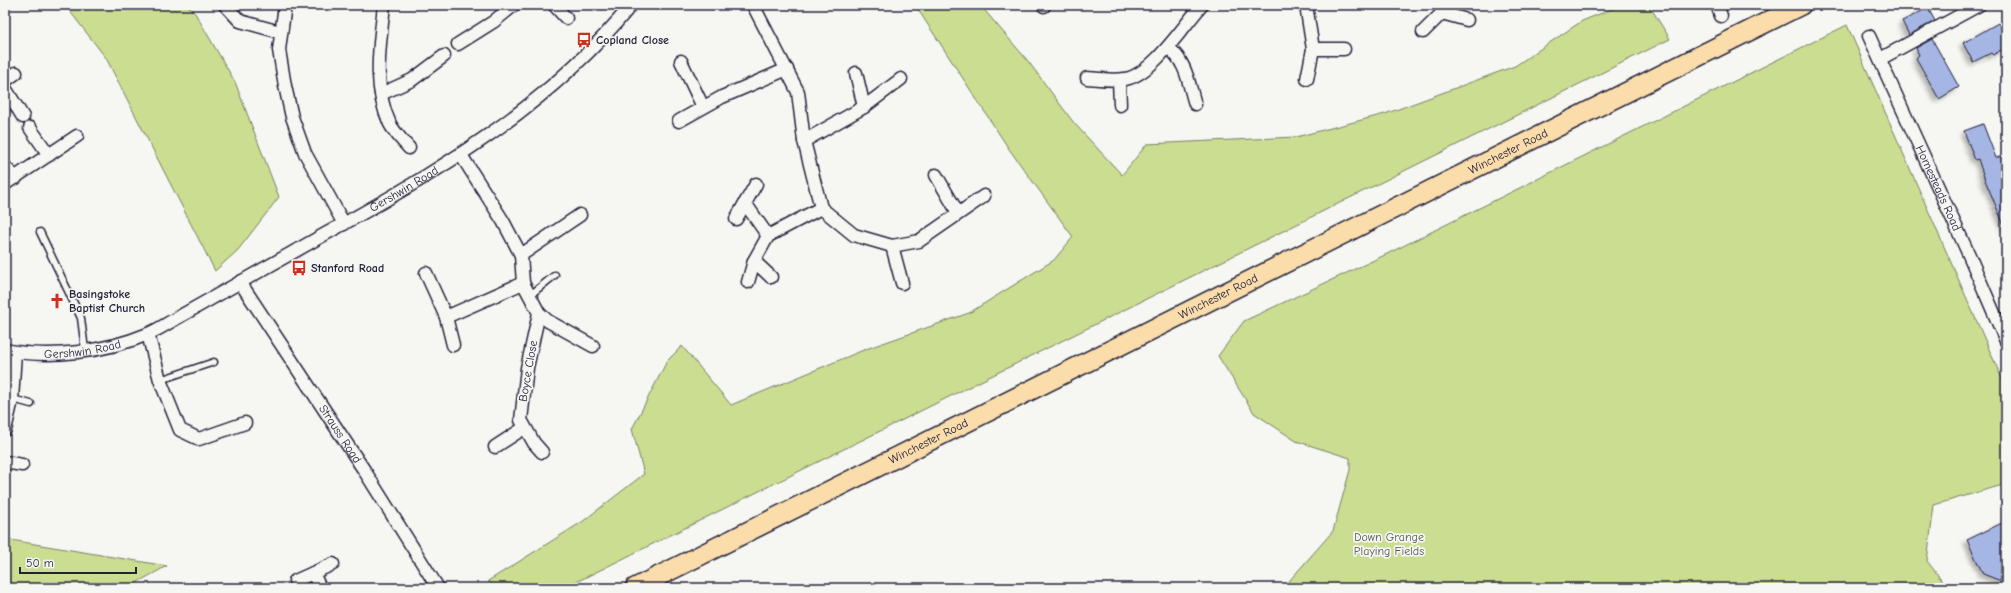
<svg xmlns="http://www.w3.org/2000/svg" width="2011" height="593" viewBox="0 0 2011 593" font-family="'Comic Neue',sans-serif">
  <defs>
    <filter id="shadow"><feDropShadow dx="-3.5" dy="3.5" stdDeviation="2" flood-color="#0004"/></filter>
  </defs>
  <rect width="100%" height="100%" fill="#f6f6f2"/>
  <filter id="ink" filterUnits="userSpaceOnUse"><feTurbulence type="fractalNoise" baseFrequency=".025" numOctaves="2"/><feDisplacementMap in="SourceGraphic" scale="8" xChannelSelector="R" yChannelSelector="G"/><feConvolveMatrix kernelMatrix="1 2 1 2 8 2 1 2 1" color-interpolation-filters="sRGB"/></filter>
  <g filter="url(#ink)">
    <path fill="#cadd91" stroke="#768066" d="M65 5H187L195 13 235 82 279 197 238 250 215 271 106 58Z
      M915 5H980L1028 61 1074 123 1122 175 1147 144 1296 137 1385 114 1515 66 1582 21 1622 5H1649L1670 39 564 588H497L488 581 582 522 644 474 632 429 667 361 682 346 731 405 866 349 969 313 1054 260 1073 237 1009 149Z
      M1847 25 2006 388V484L1934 505 1927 561 1948 588H1283L1333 531 1350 470V458L1296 441 1254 413 1218 356 1244 321 1387 254Z
      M5 539 167 566 127 588H5Z"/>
    <path fill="#a5b5e4" stroke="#22223b" filter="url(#shadow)" d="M1928 8 1935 21 1909 35 1902 21Z
      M1998 23 2006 35V47L1993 55 1991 53 1973 62 1963 43Z
      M1932 39 1959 87 1939 99 1916 58 1919 55 1916 48Z
      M1983 124 1996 158 2006 155V230L1985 180 1978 159 1975 160 1964 131Z
      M2006 521V583L1983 574 1967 540Z"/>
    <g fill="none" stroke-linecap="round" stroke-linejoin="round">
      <defs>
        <path id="service" d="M40 232 81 318 85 350
          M529 296 555 275
          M160 380 214 362
          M5 397 31 404"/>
        <g id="minor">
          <path d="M225 5 240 21 280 32"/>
          <path d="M285 5 279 50 285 86 292 117 305 153 344 224"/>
          <path d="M384 5C380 44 372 86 390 124 394 132 403 141 409 148"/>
          <path d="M554 5 566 18"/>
          <path d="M753 5 798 92 804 141 821 208 854 235 892 246 919 241 984 196"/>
          <path d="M1306 5 1313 49 1307 79"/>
          <path d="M1717 5 1721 16"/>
          <path d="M1044 6V5"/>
          <path d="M1423 32 1442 13 1467 20"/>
          <path id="s1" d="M1869 36 1969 255 2006 341"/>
          <path d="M458 44 493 22 514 5"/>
          <path d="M1168 47C1187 63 1188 82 1195 104"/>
          <path d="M1313 49H1344"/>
          <path d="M1880 59 1979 5"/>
          <path d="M681 61 703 107"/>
          <path d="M856 73 864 107"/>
          <path d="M1087 78C1099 79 1113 81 1125 79 1152 75 1184 25 1202 5"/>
          <path d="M1119 80 1120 105"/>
          <path d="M5 81 16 73"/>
          <path d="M5 88 23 117"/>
          <path d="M381 94 412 80 444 56"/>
          <path d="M679 121 722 97 787 69"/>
          <path d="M30 128 49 155"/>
          <path d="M804 141 864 107 901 79"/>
          <path d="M461 155 503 221 521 255 523 283 539 313 548 321 593 346"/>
          <path d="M5 167 16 178"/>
          <path d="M936 175 958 213"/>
          <path d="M5 184 77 136"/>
          <path d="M745 203 768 236"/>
          <path d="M736 219 756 184"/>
          <path d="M892 246 902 283"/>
          <path d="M521 255 580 215"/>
          <path d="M754 261 771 277"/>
          <path d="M426 273 446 317 453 345"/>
          <path id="s2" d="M240 282 364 470 438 588"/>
          <path d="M748 282 754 261 768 236 821 208"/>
          <path d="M539 313 527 368 521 420 534 443 542 452"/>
          <path d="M446 317 523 283"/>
          <path d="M148 334 160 380 180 430 199 439 245 423"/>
          <path id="s3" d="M5 350C50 359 105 352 148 334 158 330 168 323 177 318 225 291 272 264 320 237 434 174 548 108 631 5"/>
          <path d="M5 430 12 400 15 352"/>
          <path d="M495 447 524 428"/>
          <path d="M5 462 22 465"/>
          <path d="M313 573 320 588"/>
          <path d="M295 581 333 564"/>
        </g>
        <g id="primary">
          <path id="s4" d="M635 588 1801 5"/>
        </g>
      </defs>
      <use href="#service" stroke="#22223b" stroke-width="9"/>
      <use href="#minor" stroke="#22223b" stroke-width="15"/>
      <use href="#primary" stroke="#22223b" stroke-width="22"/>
      <use href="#service" stroke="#f6f6f2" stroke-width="6"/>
      <use href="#minor" stroke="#f6f6f2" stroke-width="12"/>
      <use href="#primary" stroke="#fbddab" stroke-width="19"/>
    </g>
  </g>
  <defs>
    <symbol id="bus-bare" viewBox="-9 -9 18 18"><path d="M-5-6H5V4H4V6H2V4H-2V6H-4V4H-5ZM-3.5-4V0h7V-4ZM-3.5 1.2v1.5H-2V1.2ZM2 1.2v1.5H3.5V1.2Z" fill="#c8321e" stroke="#f6f6f2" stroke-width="2.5" paint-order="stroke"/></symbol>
    <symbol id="church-bare" viewBox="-9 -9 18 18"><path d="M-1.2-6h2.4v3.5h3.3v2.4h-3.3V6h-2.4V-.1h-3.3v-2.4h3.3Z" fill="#c8321e" stroke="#f6f6f2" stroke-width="2.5" paint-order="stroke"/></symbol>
  </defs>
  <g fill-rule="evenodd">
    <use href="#bus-bare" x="573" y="29" width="22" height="22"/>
    <use href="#bus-bare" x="288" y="257" width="22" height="22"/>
    <use href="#church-bare" x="46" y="290" width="22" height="22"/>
  </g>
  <g text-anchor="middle" stroke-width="3.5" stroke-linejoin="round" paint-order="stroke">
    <g font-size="12" font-weight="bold" fill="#22223b" stroke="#f6f6f2" text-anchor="start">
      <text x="596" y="44">Copland Close</text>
      <text x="311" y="272">Stanford Road</text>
      <text x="69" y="298">Basingstoke<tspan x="69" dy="14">Baptist Church</tspan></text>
    </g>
    <g font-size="12" fill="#22223b" stroke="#f6f6f2">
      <text dy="4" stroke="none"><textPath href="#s4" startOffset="976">Winchester Road</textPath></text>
      <text dy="4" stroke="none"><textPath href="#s1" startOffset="167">Homesteads Road</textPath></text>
      <text dy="4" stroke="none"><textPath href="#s3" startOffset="440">Gershwin Road</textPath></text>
      <text dy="4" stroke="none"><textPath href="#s4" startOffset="652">Winchester Road</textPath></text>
      <text dy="4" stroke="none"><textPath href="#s3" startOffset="78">Gershwin Road</textPath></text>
      <text transform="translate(528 371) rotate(-80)" y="4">Boyce Close</text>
      <text dy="4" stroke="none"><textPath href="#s2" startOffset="182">Strauss Road</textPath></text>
      <text dy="4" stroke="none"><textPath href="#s4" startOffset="328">Winchester Road</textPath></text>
    </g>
    <g font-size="12" fill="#545a55" stroke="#f6f6f2">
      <text x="1389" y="541">Down Grange<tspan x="1389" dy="14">Playing Fields</tspan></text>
    </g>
  </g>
  <rect width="2011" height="593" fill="none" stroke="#f6f6f2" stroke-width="20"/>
  <rect x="10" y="10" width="1991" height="573" fill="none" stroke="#22223b" stroke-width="1.5" filter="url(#ink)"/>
  <path d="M20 567v6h116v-6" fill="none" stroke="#22223b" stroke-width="2"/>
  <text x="26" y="567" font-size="12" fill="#22223b" stroke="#f6f6f2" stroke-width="3" paint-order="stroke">50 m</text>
</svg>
